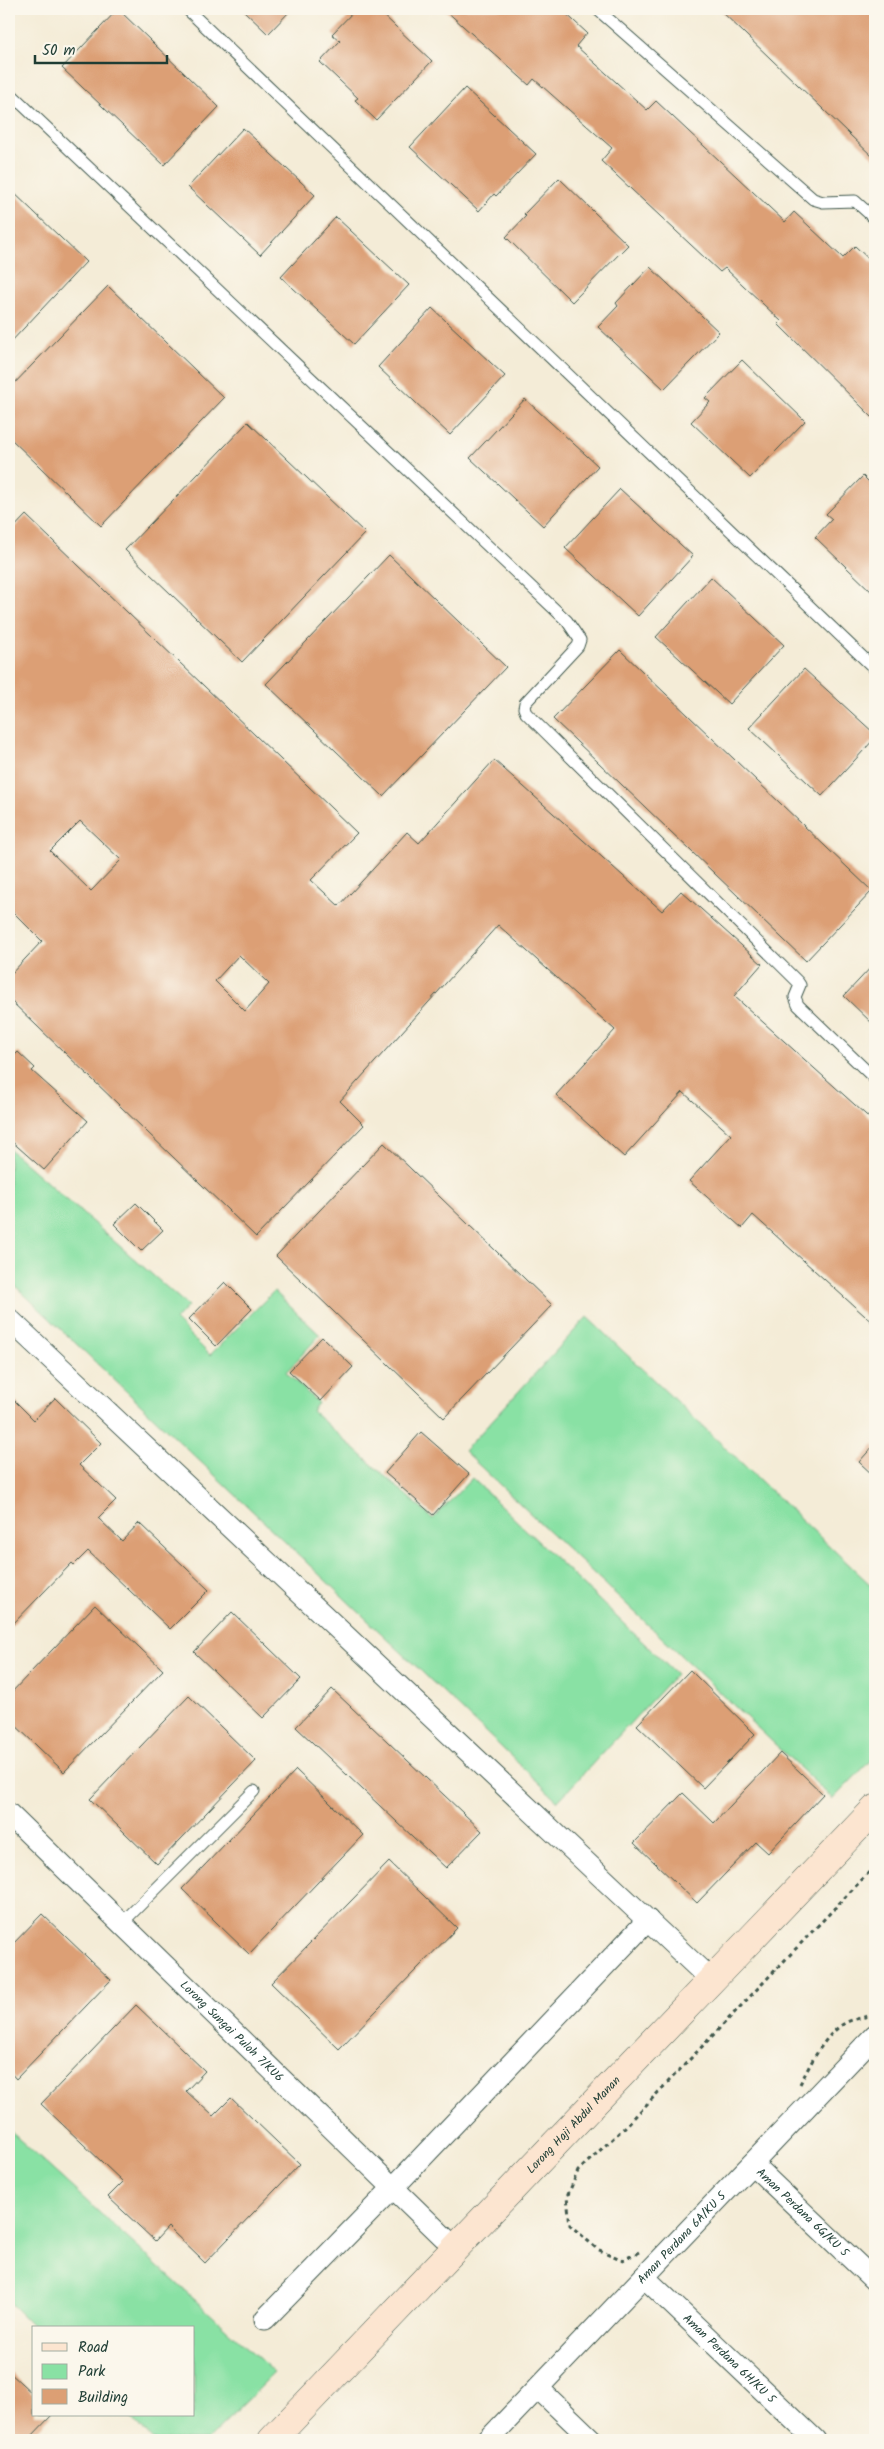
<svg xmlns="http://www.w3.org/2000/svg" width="884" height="2449" viewBox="0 0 884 2449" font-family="Kalam,sans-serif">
  <rect width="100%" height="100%" fill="#fbf7ec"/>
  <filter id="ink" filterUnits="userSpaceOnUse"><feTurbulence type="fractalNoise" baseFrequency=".02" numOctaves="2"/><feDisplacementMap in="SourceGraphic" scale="10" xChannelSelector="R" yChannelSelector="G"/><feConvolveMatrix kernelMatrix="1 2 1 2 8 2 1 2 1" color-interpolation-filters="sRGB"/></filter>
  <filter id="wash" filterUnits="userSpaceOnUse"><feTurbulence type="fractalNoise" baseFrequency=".0096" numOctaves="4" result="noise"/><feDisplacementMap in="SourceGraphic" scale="20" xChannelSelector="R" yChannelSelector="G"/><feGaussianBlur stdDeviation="1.12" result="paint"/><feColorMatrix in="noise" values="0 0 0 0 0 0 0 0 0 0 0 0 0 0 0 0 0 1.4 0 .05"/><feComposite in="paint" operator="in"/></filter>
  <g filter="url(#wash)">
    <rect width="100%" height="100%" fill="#f4ecd7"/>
    <path fill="#89e1a4" stroke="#548f6c" d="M9 1149 188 1306 175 1320 210 1355 274 1291 320 1335 286 1372 318 1403 312 1411 433 1519 472 1478 676 1674 558 1801 9 1280Z
      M587 1317 875 1589V1756L833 1799 464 1451Z
      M9 2130 275 2373 207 2440H154L128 2415H194V2328H35L9 2302Z"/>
    <g id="blocks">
      <path fill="#dc9f74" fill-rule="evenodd" d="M118 9 219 107 164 165 62 68Z
        M242 9H292L268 34Z
        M356 9H377L432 61 376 120 355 100 358 98 320 62 340 41 332 34Z
        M444 9H561L587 33 576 46 647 110 656 101 785 222 794 212 843 258 855 246 875 265V420L778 324 781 321 725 268 720 272 601 161 612 148 534 79 529 85Z
        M719 9H875V159Z
        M465 88 536 154 496 196 494 194 479 211 410 147Z
        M243 128 315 195 260 255 188 187Z
        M559 178 628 245 572 302 506 237 526 216 524 214Z
        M9 188 86 262 9 344Z
        M336 217 409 285 354 344 281 277Z
        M650 267 719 332 664 389 598 327 618 306 616 303Z
        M108 286 224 398 101 526 9 437V389Z
        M432 308 505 376 450 435 378 367Z
        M742 360 805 421 750 478 691 422 710 402 705 398Z
        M525 399 598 466 543 526 470 458Z
        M248 422 365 533 242 662 125 550Z
        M863 476 875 488V595L815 537 832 519 826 514Z
        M620 489 693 556 638 616 565 548Z
        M26 515 357 833 311 880 339 906 407 832 419 843 494 760 662 911 681 891 762 964 734 996 875 1123V1325L753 1215 742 1228 689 1181 731 1135 683 1092 624 1157 556 1095 615 1030 498 925 340 1101 364 1125 256 1237 9 999V976L42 941 9 908V533ZM80 821 121 860 91 891 50 851ZM239 955 269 984 245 1011 215 981Z
        M389 555 506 667 383 796 266 684Z
        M711 577 784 645 729 704 656 637Z
        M620 650 872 891 806 961 553 719Z
        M804 669 875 734V738L822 796 749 728Z
        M875 963V1026L844 996Z
        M18 1052 35 1068 32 1071 88 1121 44 1170 9 1139V1061Z
        M384 1143 552 1305 444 1418 276 1256Z
        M136 1203 163 1230 141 1251 114 1224Z
        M225 1282 252 1309 216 1346 189 1319Z
        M322 1337 353 1367 321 1401 289 1371Z
        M9 1395 34 1420 55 1398 101 1443 79 1465 116 1500 98 1518 122 1541 139 1523 209 1590 170 1629 88 1551 74 1565 72 1563 9 1628Z
        M421 1432 469 1474 433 1515 385 1473Z
        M875 1444V1477L859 1462Z
        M95 1605 163 1670 64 1772 9 1719V1695Z
        M232 1612 301 1679 263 1718 194 1652Z
        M690 1670 755 1734 703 1788 637 1725Z
        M332 1689 482 1831 446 1868 296 1727Z
        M189 1696 256 1761 157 1864 90 1799Z
        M780 1753 823 1794 768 1853 756 1842 697 1903 634 1843 683 1793 714 1823Z
        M296 1770 363 1835 249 1954 182 1889Z
        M389 1862 457 1928 339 2049 271 1983Z
        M42 1914 111 1980 16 2079 9 2071V1948Z
        M136 2005 205 2071 186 2091 213 2116 231 2098 300 2164 205 2263 168 2227 155 2241 108 2197 123 2182 41 2104Z
        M9 2372 34 2395V2415H52L28 2440H9Z"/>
    </g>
  </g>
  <g filter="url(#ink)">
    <use href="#blocks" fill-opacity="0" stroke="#3f574c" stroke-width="1"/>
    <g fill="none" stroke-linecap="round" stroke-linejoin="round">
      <defs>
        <path id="lane" d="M187 9 875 669
          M597 9 813 199 823 202 855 201 875 219
          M9 92 567 621 580 640 578 646 525 703 524 708 526 713 798 982 800 985 795 997 798 1005 875 1079
          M121 1924 254 1791"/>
        <g id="street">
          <path d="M9 1319 711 1980"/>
          <path id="s1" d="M9 1814 455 2248"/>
          <path id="s2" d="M752 2164 875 2281"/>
          <path id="s3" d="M644 2277 815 2440"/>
          <path d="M265 2319 393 2188 648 1920"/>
          <path d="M538 2388 592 2440"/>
          <path id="s4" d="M488 2440 875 2035"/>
        </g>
        <g id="secondary">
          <path id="s5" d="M272 2440 875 1809"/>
        </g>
      </defs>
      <use href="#lane" stroke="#3f574c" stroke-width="13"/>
      <use href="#street" stroke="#3f574c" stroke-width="23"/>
      <use href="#secondary" stroke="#3f574c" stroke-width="29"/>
      <path stroke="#3f574c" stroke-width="3" stroke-dasharray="4 4" stroke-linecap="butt" d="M800 2084C811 2063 825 2033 847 2022 857 2017 869 2019 875 2010
        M639 2252 623 2260 597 2249 570 2225 567 2197 578 2171 625 2127 875 1866"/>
      <use href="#lane" stroke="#fff" stroke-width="11"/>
      <use href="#street" stroke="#fff" stroke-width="21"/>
      <use href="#secondary" stroke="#fce5d0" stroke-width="28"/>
    </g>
  </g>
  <g text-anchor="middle" stroke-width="4" stroke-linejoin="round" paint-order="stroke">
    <g font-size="12" fill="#1f3d34" stroke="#fbf7ec">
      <text dy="4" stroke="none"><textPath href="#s1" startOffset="311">Lorong Sungai Puloh 7/KU6</textPath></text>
      <text dy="4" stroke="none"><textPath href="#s5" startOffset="436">Lorong Haji Abdul Manan</textPath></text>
      <text dy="4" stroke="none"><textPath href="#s2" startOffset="70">Aman Perdana 6G/KU 5</textPath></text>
      <text dy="4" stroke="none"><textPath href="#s4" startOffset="280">Aman Perdana 6A/KU 5</textPath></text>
      <text dy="4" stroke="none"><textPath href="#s3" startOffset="118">Aman Perdana 6H/KU 5</textPath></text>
    </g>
  </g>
  <rect width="884" height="2449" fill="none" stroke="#fbf7ec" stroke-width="30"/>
  <rect x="32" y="2326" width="162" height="90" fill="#fbf7ec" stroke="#a3ada2"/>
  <rect x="42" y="2343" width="25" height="8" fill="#fce5d0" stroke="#a3ada2"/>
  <text x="78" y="2352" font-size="15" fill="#1f3d34">Road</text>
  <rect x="42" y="2364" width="25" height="15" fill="#89e1a4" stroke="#a3ada2"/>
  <text x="78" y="2376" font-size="15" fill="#1f3d34">Park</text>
  <rect x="42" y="2389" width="25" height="15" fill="#dc9f74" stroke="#a3ada2"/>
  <text x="78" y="2402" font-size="15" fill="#1f3d34">Building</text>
  <path d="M35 55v8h132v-8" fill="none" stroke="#1f3d34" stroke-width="2.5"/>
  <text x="42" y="55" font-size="15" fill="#1f3d34" stroke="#fbf7ec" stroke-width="4" paint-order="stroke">50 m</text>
</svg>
